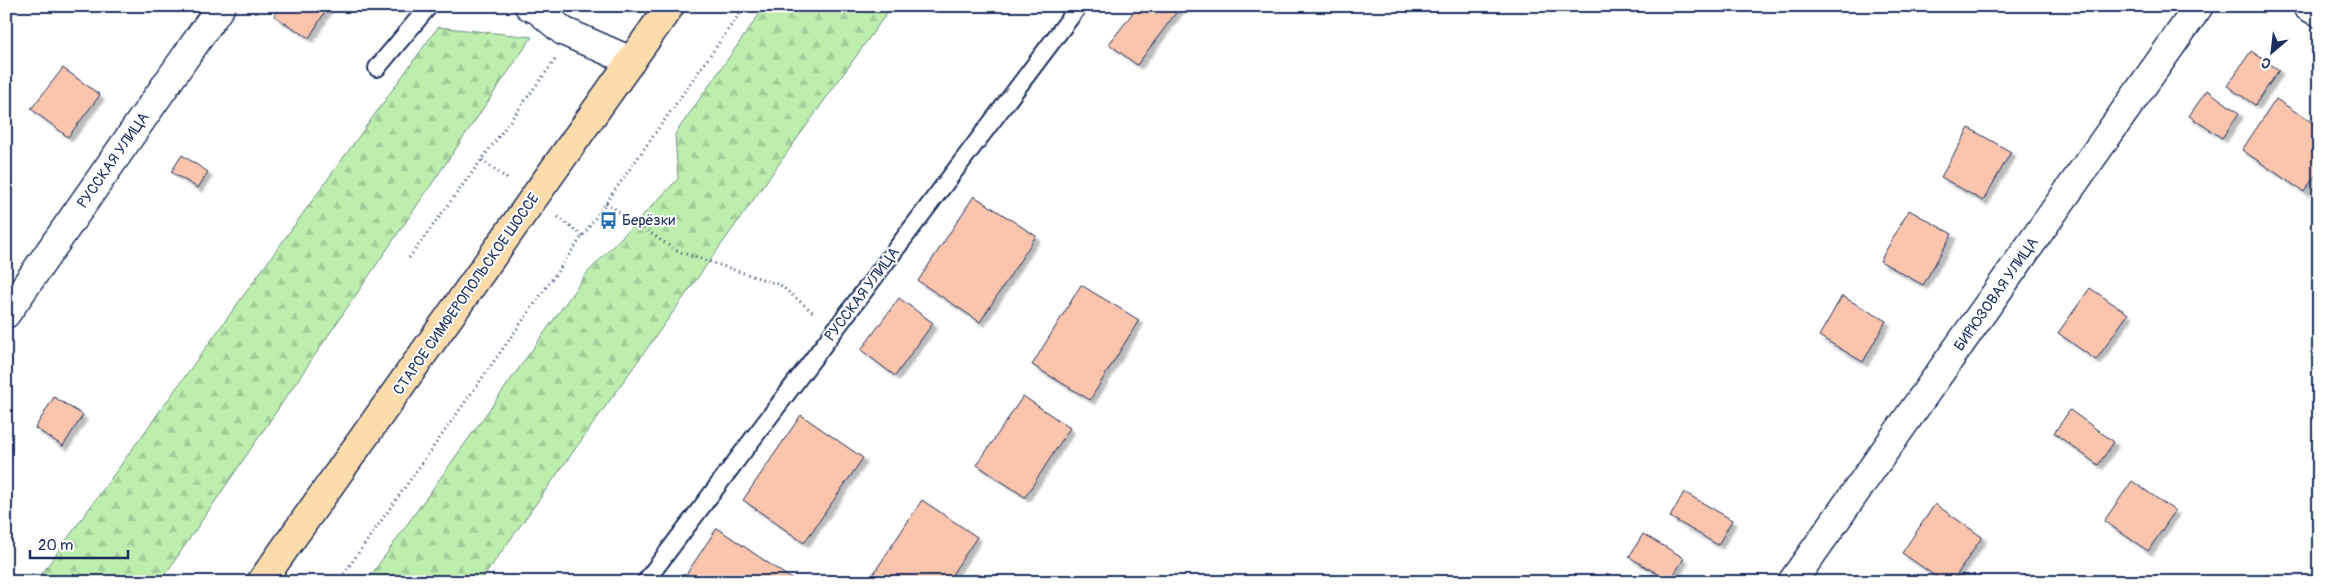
<svg xmlns="http://www.w3.org/2000/svg" width="2325" height="588" viewBox="0 0 2325 588" font-family="Pangolin,sans-serif">
  <defs>
    <pattern id="forest-firs" width="22" height="20" patternUnits="userSpaceOnUse" patternTransform="scale(1.25)"><rect width="22" height="20" fill="#bdeeae"/><path d="M5 1l3.5 6h-7zM16 11l3.5 6h-7z" fill="#a2cc98"/></pattern>
    <filter id="shadow"><feDropShadow dx="4.5" dy="4.5" stdDeviation="1" flood-color="#0004"/></filter>
  </defs>
  <rect width="100%" height="100%" fill="#fff"/>
  <filter id="ink" filterUnits="userSpaceOnUse"><feTurbulence type="fractalNoise" baseFrequency=".02" numOctaves="2"/><feDisplacementMap in="SourceGraphic" scale="10" xChannelSelector="R" yChannelSelector="G"/><feConvolveMatrix kernelMatrix="1 2 1 2 8 2 1 2 1" color-interpolation-filters="sRGB"/></filter>
  <g filter="url(#ink)">
    <path fill="url(#forest-firs)" stroke="#6c8e86" d="M765 6H892L480 582H366L587 273 678 179 675 134Z
      M438 27 532 37 160 582H36Z"/>
    <path fill="#fac4ad" stroke="#1b2f5e" filter="url(#shadow)" d="M280 6H327L328 7 309 38 274 16Z
      M1138 6H1181L1137 65 1109 44Z
      M2251 51 2279 70 2255 105 2227 86Z
      M63 68 100 95 68 137 31 109Z
      M2207 90 2239 113 2222 138 2189 116Z
      M2276 99 2319 127 2317 146 2319 147V170L2304 192 2242 150Z
      M1969 128 2011 152 1983 201 1941 177Z
      M182 155 208 172 198 188 171 172Z
      M974 196 1036 236 980 322 918 281Z
      M1909 210 1952 234 1923 285 1880 261Z
      M1081 285 1139 320 1090 400 1032 365Z
      M2090 288 2128 314 2096 360 2058 333Z
      M1842 296 1886 321 1863 362 1819 336Z
      M899 298 933 323 895 376 861 350Z
      M1023 396 1070 428 1025 497 977 465Z
      M54 397 83 415 63 446 35 428Z
      M2070 410 2114 442 2098 465 2054 433Z
      M801 415 863 458 804 543 743 500Z
      M2132 481 2175 511 2148 551 2104 521Z
      M1684 492 1732 520 1718 545 1670 517Z
      M922 500 977 537 947 582H868Z
      M1935 504 1982 537 1952 582H1944L1902 553Z
      M717 528 793 580 791 582H681Z
      M1643 534 1684 558 1670 581 1629 557Z"/>
    <g fill="none" stroke-linecap="round" stroke-linejoin="round">
      <defs>
        <path id="service" d="M377 68 429 6
          M645 582 1079 6"/>
        <path id="minor" d="M529 6 538 10 563 31 631 61
          M2307 6 2319 13
          M6 314 221 6
          M1792 582 2199 6"/>
        <path id="primary" d="M261 582 670 6"/>
      </defs>
      <use href="#service" stroke="#1b2f5e" stroke-width="20"/>
      <use href="#minor" stroke="#1b2f5e" stroke-width="31"/>
      <use href="#primary" stroke="#1b2f5e" stroke-width="31"/>
      <path stroke="#1b2f5e" stroke-width="3" stroke-dasharray="1 4" stroke-linecap="butt" d="M482 160 509 180
        M606 203 677 251 780 285 815 314
        M558 217 583 236
        M409 258 555 60
        M338 582 745 6"/>
      <use href="#service" stroke="#fff" stroke-width="16"/>
      <use href="#minor" stroke="#fff" stroke-width="28"/>
      <use href="#primary" stroke="#fddcac" stroke-width="28"/>
    </g>
  </g>
  <defs>
    <symbol id="bus-bare" viewBox="-9 -9 18 18"><path d="M-5-6H5V4H4V6H2V4H-2V6H-4V4H-5ZM-3.5-4V0h7V-4ZM-3.5 1.2v1.5H-2V1.2ZM2 1.2v1.5H3.5V1.2Z" fill="#1f6fb2" stroke="#fff" stroke-width="2.5" paint-order="stroke"/></symbol>
  </defs>
  <g fill-rule="evenodd">
    <use href="#bus-bare" x="596" y="208" width="25" height="25"/>
  </g>
  <g text-anchor="middle" stroke-width="4" stroke-linejoin="round" paint-order="stroke">
    <g font-size="15" fill="#1b2f5e" stroke="#fff">
      <text transform="translate(113 160) rotate(-55)" y="5">РУССКАЯ УЛИЦА</text>
      <text transform="translate(466 294) rotate(-55)" y="5">СТАРОЕ СИМФЕРОПОЛЬСКОЕ ШОССЕ</text>
      <text transform="translate(862 294) rotate(-53)" y="5">РУССКАЯ УЛИЦА</text>
      <text transform="translate(1996 294) rotate(-55)" y="5">БИРЮЗОВАЯ УЛИЦА</text>
    </g>
    <g font-size="15" fill="#1b2f5e" stroke="#fff" text-anchor="start">
      <text x="622" y="225">Берёзки</text>
    </g>
  </g>
  <rect width="2325" height="588" fill="none" stroke="#fff" stroke-width="25"/>
  <rect x="12" y="12" width="2300" height="563" fill="none" stroke="#1b2f5e" stroke-width="2" filter="url(#ink)"/>
  <g transform="translate(2272 52) rotate(208)" stroke="#ffffff" stroke-width="4" paint-order="stroke">
  <path d="M0-4L9 19L0 12L-9 19Z" fill="#1b2f5e"/>
  <text y="-8" font-size="14" font-weight="bold" text-anchor="middle" fill="#1b2f5e">С</text>
  </g>
  <path d="M30 550v8h98v-8" fill="none" stroke="#1b2f5e" stroke-width="2.5"/>
  <text x="38" y="550" font-size="15" fill="#1b2f5e" stroke="#ffffff" stroke-width="4" paint-order="stroke">20 m</text>
</svg>
